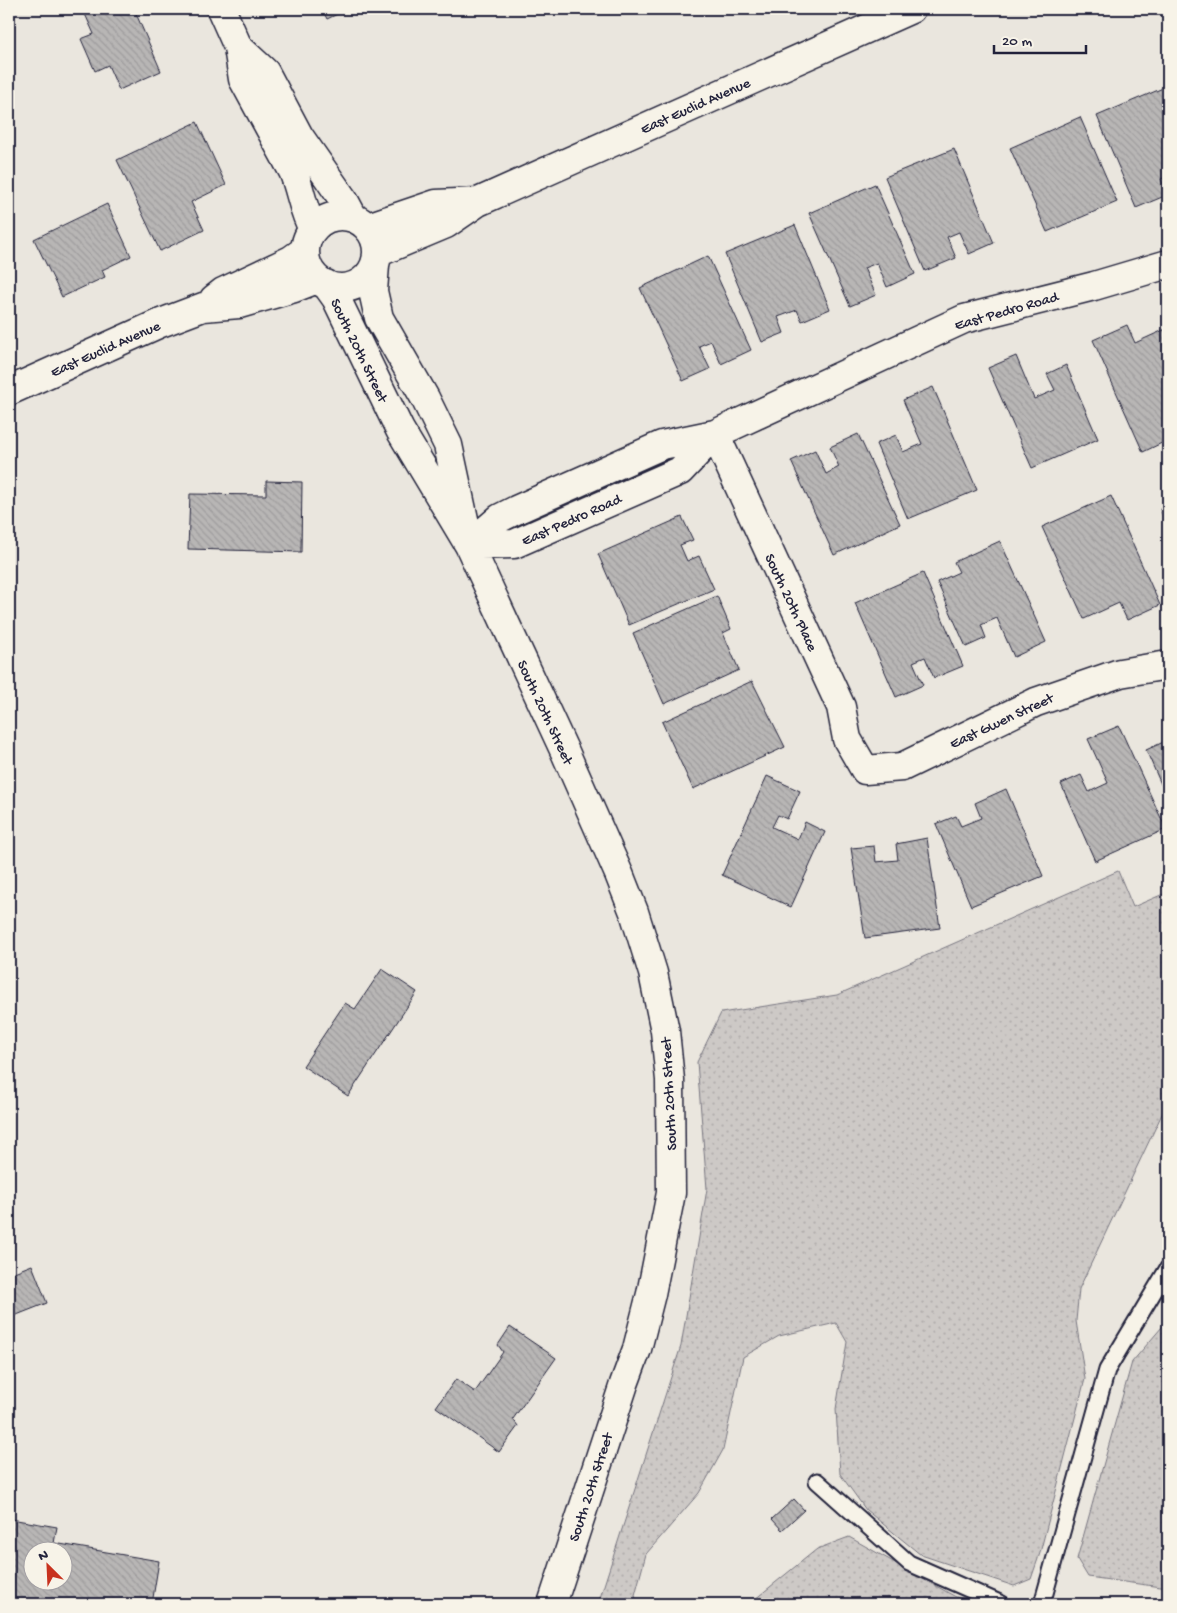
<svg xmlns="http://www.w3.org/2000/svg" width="1177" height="1613" viewBox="0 0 1177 1613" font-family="'Gochi Hand',sans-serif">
  <defs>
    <pattern id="grass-dots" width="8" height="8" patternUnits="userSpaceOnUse" patternTransform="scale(1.25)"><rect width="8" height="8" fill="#cdc9c6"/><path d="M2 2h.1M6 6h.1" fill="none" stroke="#b0acab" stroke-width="1.8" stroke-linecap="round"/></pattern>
    <pattern id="building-back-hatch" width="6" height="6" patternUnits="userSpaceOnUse" patternTransform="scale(1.25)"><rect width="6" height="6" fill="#b8b6b5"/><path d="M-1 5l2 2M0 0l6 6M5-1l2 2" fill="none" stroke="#9e9c9d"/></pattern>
  </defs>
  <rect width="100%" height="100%" fill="#eae6de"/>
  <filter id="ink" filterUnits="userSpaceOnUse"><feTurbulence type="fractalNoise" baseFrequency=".02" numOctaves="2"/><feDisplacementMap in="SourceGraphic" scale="10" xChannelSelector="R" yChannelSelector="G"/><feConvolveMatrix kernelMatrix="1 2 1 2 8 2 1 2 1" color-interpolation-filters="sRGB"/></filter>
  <g filter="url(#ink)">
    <path fill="url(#grass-dots)" stroke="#787680" d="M1118 871 1133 907 1168 892V1112L1162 1114 1079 1289 1076 1321 1085 1379 1040 1553 1031 1579 1014 1586 921 1555 866 1510 840 1474 836 1409 847 1342 836 1323 779 1336 743 1357 723 1450 699 1493 646 1554 635 1595 637 1604H598L681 1346 707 1189 697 1062 721 1013 837 995Z
      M1168 1320V1588L1088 1577 1077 1559 1132 1362Z
      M849 1537 954 1596 972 1604H749L817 1549Z"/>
    <path fill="url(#building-back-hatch)" stroke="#22223b" fill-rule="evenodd" d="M96 9H134L161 71 119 90 108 65 95 71 81 39 94 34 85 14Z
      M322 9H348L327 19Z
      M1163 88 1168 100V176L1161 179 1167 195 1136 208 1097 116Z
      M1080 117 1117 202 1047 232 1010 148Z
      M197 122 226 185 191 202 204 230 160 251 117 160Z
      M954 149 994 243 969 254 959 232 947 237 956 258 925 271 885 177Z
      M875 184 915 274 887 287 877 263 864 268 876 295 850 306 809 213Z
      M107 204 131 256 102 270 105 277 62 297 34 239Z
      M795 225 830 309 802 321 797 310 778 317 784 333 762 342 725 254Z
      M708 256 751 350 721 364 711 341 699 346 710 369 683 381 640 288Z
      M1127 325 1135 343 1168 328V440L1143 452 1093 340Z
      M1016 356 1034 399 1055 390 1047 374 1066 365 1098 439 1032 468 988 368Z
      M933 387 977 490 908 519 876 444 896 435 903 452 922 444 903 400Z
      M858 434 900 524 834 555 791 461 815 450 826 474 839 467 830 447Z
      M266 481 302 482 301 552 188 549 190 494 266 495Z
      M1111 496 1160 605 1127 620 1119 603 1084 619 1042 527Z
      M1168 506V529L1160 509Z
      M682 517 693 540 680 545 687 561 699 556 714 589 629 625 598 554Z
      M1000 541 1046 642 1014 657 997 618 981 625 986 638 966 647 937 582 959 572 954 562Z
      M923 573 963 666 934 678 925 657 913 662 923 685 896 697 855 603Z
      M717 596 731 629 723 633 739 670 664 704 633 633Z
      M752 681 785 747 693 789 662 722Z
      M1119 726 1166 829 1095 861 1061 784 1081 775 1089 792 1108 783 1088 739Z
      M1168 740V800L1146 750Z
      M767 776 800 791 787 819 778 815 772 827 798 839 805 822 825 832 791 907 722 875Z
      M1006 789 1043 876 971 906 936 824 956 816 961 826 981 818 975 803Z
      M927 838 940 928 865 938 851 848 874 846 876 862 898 860 896 844Z
      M382 969 417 992 348 1096 303 1066 345 1003 355 1009Z
      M32 1265 47 1303 9 1318V1274Z
      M510 1327 556 1358 513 1419 518 1426 499 1452 436 1407 456 1379 475 1392 503 1352 498 1345Z
      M794 1499 804 1510 782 1530 772 1519Z
      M11 1519 57 1527 54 1543 159 1561 152 1604H9V1531ZM32 1550H62V1580H32Z"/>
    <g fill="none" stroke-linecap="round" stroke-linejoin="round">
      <defs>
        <path id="service" d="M817 1481 909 1563 1002 1604
          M1042 1604 1107 1370 1168 1268"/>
        <path id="minor" d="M221 9 238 47 243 79 293 171C301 190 303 212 313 229
          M238 47 265 72 299 136 345 202 353 217
          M305 252a36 36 0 1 1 72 0a36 36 0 1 1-72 0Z
          M368 227 436 204 478 202
          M377 253 446 224 478 202 911 9
          M375 265 373 291 379 318 425 398 448 445 465 524
          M326 284 336 298 400 430 469 545 565 752 619 874 634 912 653 973 665 1031 670 1080 671 1193 651 1294 637 1349 624 1384 552 1604
          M214 299 223 292 291 260 305 250
          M9 391 158 324 203 307 239 304 294 288 317 279
          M715 434 841 707 847 739 865 770 902 767 1036 702 1120 673 1168 665
          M469 545 500 518 516 510 662 445 715 434 964 319 1094 286 1168 264
          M469 545 514 544 680 471 715 434"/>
      </defs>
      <use href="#service" stroke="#22223b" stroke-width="19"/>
      <use href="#minor" stroke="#22223b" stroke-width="31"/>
      <use href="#service" stroke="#f7f3e8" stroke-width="15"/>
      <use href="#minor" stroke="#f7f3e8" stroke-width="28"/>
    </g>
  </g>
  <g text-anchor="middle" stroke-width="4" stroke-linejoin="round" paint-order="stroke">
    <g font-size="15" fill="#22223b" stroke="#f7f3e8">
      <text transform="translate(695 105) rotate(-24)" y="5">East Euclid Avenue</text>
      <text transform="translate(1006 310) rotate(-16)" y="5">East Pedro Road</text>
      <text transform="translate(105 348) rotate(-24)" y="5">East Euclid Avenue</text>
      <text transform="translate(360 350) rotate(64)" y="5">South 20th Street</text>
      <text transform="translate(571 519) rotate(-24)" y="5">East Pedro Road</text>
      <text transform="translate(792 602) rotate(65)" y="5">South 20th Place</text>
      <text transform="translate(546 712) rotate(65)" y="5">South 20th Street</text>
      <text transform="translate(1001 720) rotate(-25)" y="5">East Gwen Street</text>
      <text transform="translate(668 1094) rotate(-93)" y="5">South 20th Street</text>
      <text transform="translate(590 1487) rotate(-72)" y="5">South 20th Street</text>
    </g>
  </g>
  <rect width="1177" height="1613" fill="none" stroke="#f7f3e8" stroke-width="30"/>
  <rect x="15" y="15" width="1147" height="1583" fill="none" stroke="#22223b" stroke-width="2" filter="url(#ink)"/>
  <g transform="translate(48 1566) rotate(336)"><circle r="24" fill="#f7f3e8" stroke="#a29fa3"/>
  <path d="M0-4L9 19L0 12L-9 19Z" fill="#c8321e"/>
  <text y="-8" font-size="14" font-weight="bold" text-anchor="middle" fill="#22223b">N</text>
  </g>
  <path d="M994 45v8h92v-8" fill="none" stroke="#22223b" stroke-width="2.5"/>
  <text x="1002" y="45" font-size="15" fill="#22223b" stroke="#f7f3e8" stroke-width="4" paint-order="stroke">20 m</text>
</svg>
